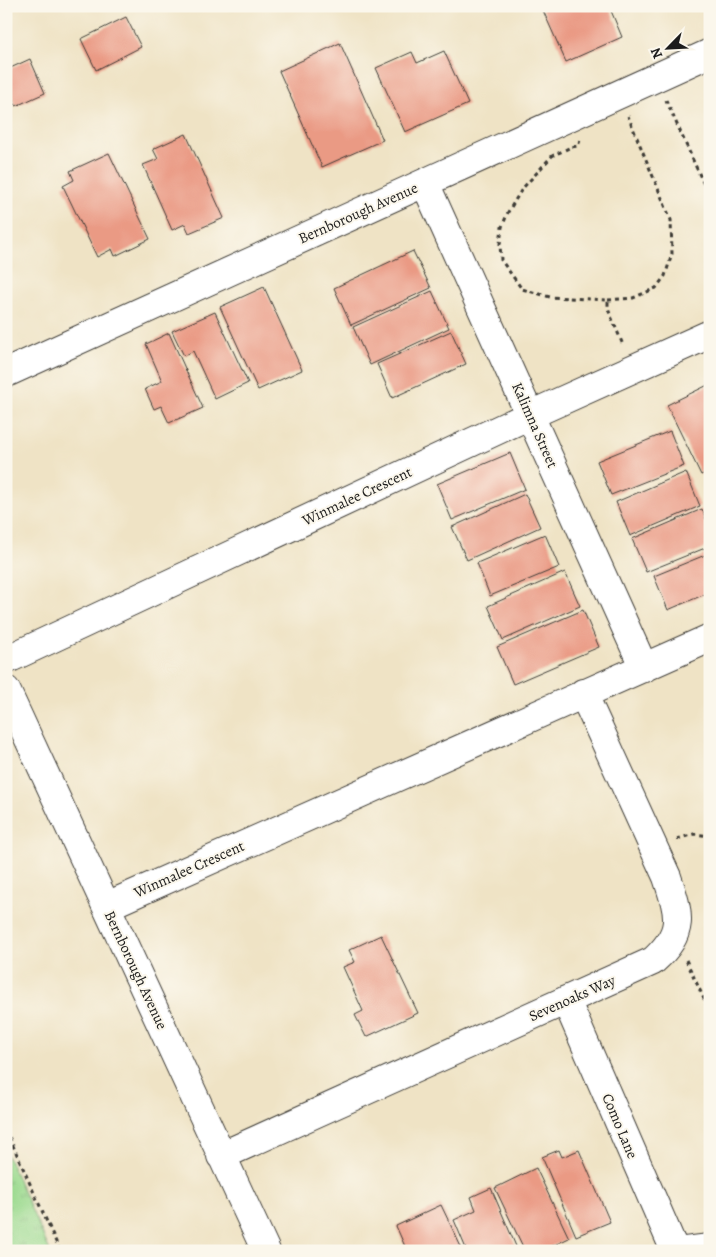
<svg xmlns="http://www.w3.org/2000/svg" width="716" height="1257" viewBox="0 0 716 1257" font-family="Alegreya,serif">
  <defs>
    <pattern id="grass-tufts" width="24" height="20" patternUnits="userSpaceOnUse" patternTransform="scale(1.25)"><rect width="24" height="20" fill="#9bda8f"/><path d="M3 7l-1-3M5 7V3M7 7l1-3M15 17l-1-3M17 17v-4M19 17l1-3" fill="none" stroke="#85ba7b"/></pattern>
  </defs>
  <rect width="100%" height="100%" fill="#fbf7ec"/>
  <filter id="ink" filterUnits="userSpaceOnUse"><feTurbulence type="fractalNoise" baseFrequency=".02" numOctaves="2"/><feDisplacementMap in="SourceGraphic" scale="10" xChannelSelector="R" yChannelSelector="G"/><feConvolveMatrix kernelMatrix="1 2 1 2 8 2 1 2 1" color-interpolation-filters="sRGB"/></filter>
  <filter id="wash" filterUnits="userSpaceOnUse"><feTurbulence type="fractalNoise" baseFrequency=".0096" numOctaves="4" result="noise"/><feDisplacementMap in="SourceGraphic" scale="20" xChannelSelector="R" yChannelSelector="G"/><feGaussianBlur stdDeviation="1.12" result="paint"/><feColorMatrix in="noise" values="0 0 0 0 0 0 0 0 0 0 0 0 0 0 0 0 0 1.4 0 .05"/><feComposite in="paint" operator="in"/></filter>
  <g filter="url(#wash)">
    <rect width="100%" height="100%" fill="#efe3c5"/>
    <path fill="url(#grass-tufts)" stroke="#5c7b56" d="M6 1153 50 1251H6Z"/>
    <g id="blocks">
      <path fill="#ea9a84" d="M541 6H609L622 37 566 62Z
        M126 17 141 47 96 70 81 39Z
        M340 43 383 140 322 167 279 71Z
        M444 51 468 104 405 132 376 68 412 52 417 63Z
        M30 59 45 93 16 106 6 85V70Z
        M186 134 224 218 189 233 185 224 172 230 143 165 158 159 153 149Z
        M109 153 150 239 115 256 112 249 97 257 63 186 74 180 70 171Z
        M413 251 431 288 351 325 334 288Z
        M264 287 302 370 258 390 220 307Z
        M432 291 449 328 370 365 353 327Z
        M215 312 248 383 215 399 193 351 184 356 172 331Z
        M451 331 466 364 392 398 377 364Z
        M169 333 203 408 169 423 161 406 154 409 145 389 162 381 146 344Z
        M710 384V471L701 475 667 405Z
        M670 431 684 466 611 495 597 461Z
        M510 453 525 489 452 520 437 484Z
        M686 472 700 506 630 536 616 502Z
        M525 494 540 527 467 560 452 527Z
        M702 509 710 529V546L646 572 632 539Z
        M545 534 559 567 490 596 477 563Z
        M710 553V592L668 610 654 576Z
        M565 572 580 606 503 640 488 606Z
        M583 610 599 647 513 684 497 647Z
        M381 935 418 1013 366 1037 355 1015 363 1011 343 967 355 962 349 950Z
        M559 1150 562 1157 579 1150 610 1222 576 1236 542 1157Z
        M536 1168 569 1238 542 1251H525L495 1188Z
        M491 1188 518 1251H467L454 1220 476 1210 471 1197Z
        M441 1205 463 1251H407L396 1226Z"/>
    </g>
  </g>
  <g filter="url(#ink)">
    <use href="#blocks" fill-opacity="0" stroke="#3c3a35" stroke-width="1"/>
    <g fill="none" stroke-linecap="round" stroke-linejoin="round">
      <defs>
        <path id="minor" d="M425 183 644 668
          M6 373 710 53
          M6 660 530 415 710 334
          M6 690 266 1251
          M107 906 710 638
          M566 1000 675 1251
          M221 1156 653 961C685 932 680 916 667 877L583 693
          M685 1251 710 1248"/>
      </defs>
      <use href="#minor" stroke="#3c3a35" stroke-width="30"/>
      <path stroke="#3c3a35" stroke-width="3" stroke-dasharray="4 4" stroke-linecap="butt" d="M666 100 710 198
        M580 140 578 146 571 147 552 156 522 189 508 212 502 227 500 244 501 260 522 289 550 297 608 300V309L623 345
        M608 300 633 298 656 288 665 276 672 254 671 220 628 116
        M677 839 694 834 710 836
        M686 960 710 1012
        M6 1130 60 1251"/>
      <use href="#minor" stroke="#fff" stroke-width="28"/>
    </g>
  </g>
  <g text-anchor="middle" stroke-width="4" stroke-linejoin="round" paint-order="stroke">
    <g font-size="15" fill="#1c1c1c" stroke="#fbf7ec">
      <text transform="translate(358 213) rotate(-24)" y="5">Bernborough Avenue</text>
      <text transform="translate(535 425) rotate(66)" y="5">Kalimna Street</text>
      <text transform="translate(357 496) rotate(-25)" y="5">Winmalee Crescent</text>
      <text transform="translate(189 869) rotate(-24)" y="5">Winmalee Crescent</text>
      <text transform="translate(136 970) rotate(65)" y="5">Bernborough Avenue</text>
      <text transform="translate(572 998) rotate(-24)" y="5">Sevenoaks Way</text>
      <text transform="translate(620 1126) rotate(67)" y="5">Como Lane</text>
    </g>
  </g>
  <rect width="716" height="1257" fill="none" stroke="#fbf7ec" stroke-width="25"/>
  <g transform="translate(668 48) rotate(246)" stroke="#fbf7ec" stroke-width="4" paint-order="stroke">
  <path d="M0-4L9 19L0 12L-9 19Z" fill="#1c1c1c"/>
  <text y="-8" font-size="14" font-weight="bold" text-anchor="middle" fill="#1c1c1c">N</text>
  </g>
</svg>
